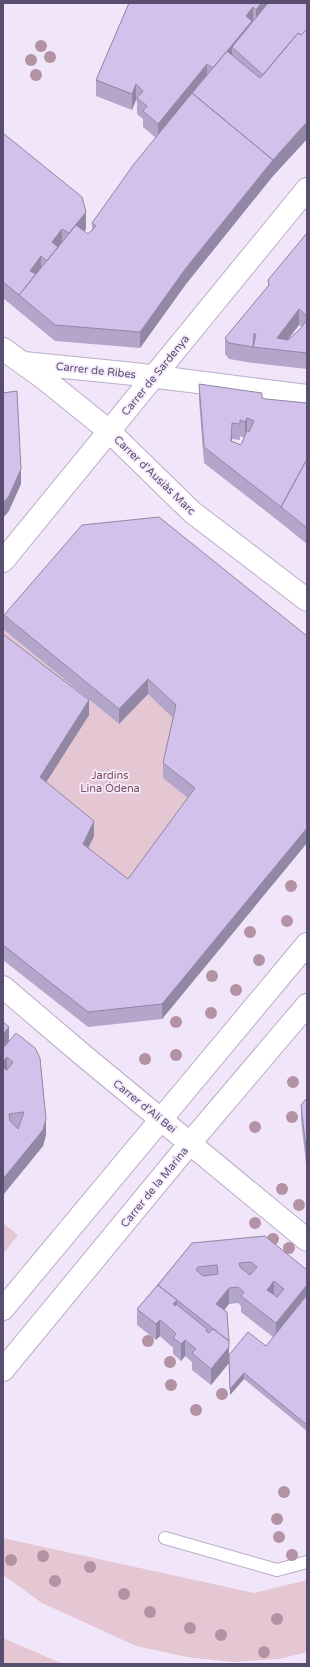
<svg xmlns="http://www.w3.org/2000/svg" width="310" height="1667" viewBox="0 0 310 1667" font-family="'Varela Round',sans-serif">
  <rect width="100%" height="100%" fill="#f1e6f9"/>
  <path fill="#e5c6d3" d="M4 630 119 724 148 694 176 720 195 803 128 894 86 862 40 792 3 649Z
    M3 1223 18 1235 3 1254Z
    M3 1538 254 1593 307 1580V1652L279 1659 232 1662 187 1657 136 1646 42 1603 3 1575Z
    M3 1638 63 1664H3Z"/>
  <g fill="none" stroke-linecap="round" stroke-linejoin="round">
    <defs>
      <path id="service" d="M165 1538 277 1570 307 1562"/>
      <path id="minor" d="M3 349 42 377 109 431 192 512 307 600
        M24 363 134 374 307 396
        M3 987 84 1056 307 1240"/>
      <path id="tertiary" d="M3 561 307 189
        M3 1309 307 944
        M3 1370 190 1143 307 1005"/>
    </defs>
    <use href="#service" stroke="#b9adc9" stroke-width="14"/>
    <use href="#minor" stroke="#b9adc9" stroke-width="24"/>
    <use href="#tertiary" stroke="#b9adc9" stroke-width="24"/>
    <use href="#service" stroke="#fff" stroke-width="12"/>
    <use href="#minor" stroke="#fff" stroke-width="22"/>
    <use href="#tertiary" stroke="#fff" stroke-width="22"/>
  </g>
  <g fill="#b292a3">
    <circle cx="41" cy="46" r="6"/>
    <circle cx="50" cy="57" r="6"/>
    <circle cx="31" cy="60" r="6"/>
    <circle cx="36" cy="75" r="6"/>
    <circle cx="291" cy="886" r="6"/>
    <circle cx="287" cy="921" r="6"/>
    <circle cx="250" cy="932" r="6"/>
    <circle cx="259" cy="960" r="6"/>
    <circle cx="212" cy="976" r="6"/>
    <circle cx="236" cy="990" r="6"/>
    <circle cx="211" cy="1013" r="6"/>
    <circle cx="176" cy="1022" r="6"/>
    <circle cx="176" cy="1055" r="6"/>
    <circle cx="145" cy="1059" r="6"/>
    <circle cx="293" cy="1082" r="6"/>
    <circle cx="292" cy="1117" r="6"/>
    <circle cx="255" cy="1127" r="6"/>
    <circle cx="282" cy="1189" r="6"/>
    <circle cx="299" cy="1205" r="6"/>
    <circle cx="255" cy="1223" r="6"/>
    <circle cx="273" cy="1239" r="6"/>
    <circle cx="289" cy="1248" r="6"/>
    <circle cx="148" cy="1341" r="6"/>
    <circle cx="170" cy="1362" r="6"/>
    <circle cx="171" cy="1385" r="6"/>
    <circle cx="222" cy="1394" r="6"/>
    <circle cx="196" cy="1410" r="6"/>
    <circle cx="284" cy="1492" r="6"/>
    <circle cx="277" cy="1519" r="6"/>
    <circle cx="279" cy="1537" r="6"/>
    <circle cx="292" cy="1555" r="6"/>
    <circle cx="43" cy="1556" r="6"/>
    <circle cx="11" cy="1560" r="6"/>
    <circle cx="90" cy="1567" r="6"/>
    <circle cx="55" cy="1581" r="6"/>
    <circle cx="124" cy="1594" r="6"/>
    <circle cx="150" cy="1612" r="6"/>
    <circle cx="277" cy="1619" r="6"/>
    <circle cx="190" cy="1628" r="6"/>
    <circle cx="221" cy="1635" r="6"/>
    <circle cx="264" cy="1652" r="6"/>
  </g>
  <path fill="#b4a6ca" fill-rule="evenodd" d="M129 3H307V139L273 176 186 284 140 348 55 341 3 298V133L86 229 84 231 88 234 92 231V223L156 138 143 127V119L137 114V102L136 100 132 110 96 96V80Z
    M307 233V369L253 363 229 359 225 354V338L268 286V280ZM299 325 302 327 300 329 287 340Z
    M199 384 262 398 266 399 307 403V544L281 523 204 463 199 400ZM240 436 244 438 241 445 232 441V439L240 440Z
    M4 615 307 636V843L162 1019 88 1027 3 960V634L89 715 46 782 94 836 88 848 128 879 188 798 163 778V763L173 718 148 694 119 724 4 630Z
    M3 1022 9 1041 46 1135 43 1146 3 1195Z
    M307 1098V1173L301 1120V1105Z
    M192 1243 307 1270V1431L244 1379 230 1395 229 1363 211 1385 192 1370V1362L185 1356 181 1361 173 1354V1347H172L160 1336 156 1340 137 1325V1309ZM238 1303 241 1306V1312L273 1337 266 1346 229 1355 224 1310 229 1304Z"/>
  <path fill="#9287a4" d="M261 3H271L256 26V10Z
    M253 7V23L232 47V60L213 68 246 16Z
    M207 64V80L158 141V124Z
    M136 84V100L132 110V94Z
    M307 122V139L273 176 186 284 140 348V332L186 268 273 160Z
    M86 212V229L69 249V233Z
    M62 229V245L47 261 52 242Z
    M41 256V272L36 279 30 271Z
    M299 309V325L280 350 277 338Z
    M247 418V434L245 438V422Z
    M232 423V439L231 457V441Z
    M21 469V484L9 511 3 518V503Z
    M148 679V694L119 724V709Z
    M89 700V715L40 792V777Z
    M94 821V836L83 859V844Z
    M307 828V843L162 1019V1004Z
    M9 1027V1043L3 1050V1034Z
    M7 1057V1073L3 1078V1062Z
    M46 1119V1135L43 1146 3 1195V1179Z
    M274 1281V1298L267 1290Z
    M307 1285V1301L276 1340V1323Z
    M229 1288V1304L216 1320V1304Z
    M177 1300V1316L173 1304Z
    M160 1320V1336L156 1340V1324Z
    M185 1340V1356L181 1361V1344Z
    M229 1347V1363L211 1385V1369Z
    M244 1373V1379L230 1395V1389Z"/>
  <path fill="#d1c1eb" stroke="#9287a4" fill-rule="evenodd" d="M129 3H261L256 10 253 7 246 16 252 21 213 68 207 64 158 124 143 111 147 106 137 98 143 91 136 84 132 94 96 80Z
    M268 3H307V29L301 35 298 33 263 75 232 47Z
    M307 29V122L273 160 192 93 227 51 260 78 298 33 301 35Z
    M192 93 273 160 186 268 140 332 55 325 19 295 76 225 88 234 96 226 92 223 134 164Z
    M3 133 82 197 86 212 69 233 62 229 52 242 58 247 47 261 41 256 30 271 36 274 19 295 3 282Z
    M307 233V316L299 309 277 338 288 340 300 329 307 320V353L253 347 229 343 225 338 269 285 268 280ZM254 333 256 335 253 347Z
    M199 384 262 393V398L266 399 307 403V459L281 507 204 447ZM247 418 254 421 249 432 247 430 241 445 231 441 232 423 240 424V420L245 422Z
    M17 391 21 469 9 496 3 503V393Z
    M307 459V528L281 507Z
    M159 517 307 636V828L162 1004 88 1012 3 945V634L89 700 40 777 94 821 83 844 128 879 195 788 163 763 176 705 148 679 119 709 4 615 82 525Z
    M3 1022 9 1027 3 1034Z
    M16 1033 35 1048 40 1058 46 1119 43 1130 3 1179V1068L7 1070 13 1062 7 1057 3 1062V1048ZM24 1112 18 1129 10 1121 9 1114Z
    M307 1098V1158L301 1105Z
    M265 1236 307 1270V1285L276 1323 241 1296 244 1292 238 1287 229 1288 216 1304 227 1312 229 1341 158 1285 192 1243ZM251 1262 257 1267 250 1275 240 1267 239 1263ZM217 1265 218 1274 203 1276 196 1270 198 1267ZM274 1281 284 1289 277 1297 267 1290Z
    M158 1285 177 1300 173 1304 175 1306 176 1304 207 1329 206 1331 209 1333 213 1329 229 1341V1347L211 1369 192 1353 196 1349 185 1340 181 1344 173 1338 176 1334 172 1330 160 1320 156 1324 137 1309Z
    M307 1295V1425L244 1373 230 1389 229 1359V1355L248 1332 266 1346Z"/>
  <g text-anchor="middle" stroke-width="3.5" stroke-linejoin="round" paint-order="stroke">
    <g font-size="11" fill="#594e6f" stroke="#f6ebfc">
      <text transform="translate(96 370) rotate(6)" y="4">Carrer de Ribes</text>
      <text transform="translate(155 375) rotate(-51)" y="4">Carrer de Sardenya</text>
      <text transform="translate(155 475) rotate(44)" y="4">Carrer d'Ausiàs Marc</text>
      <text transform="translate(145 1106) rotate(39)" y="4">Carrer d'Alí Bei</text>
      <text transform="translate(154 1187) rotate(-51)" y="4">Carrer de la Marina</text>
    </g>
    <g font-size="11" fill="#7e4e5c" stroke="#f6ebfc">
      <text x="110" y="779">Jardins<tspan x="110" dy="13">Lina Ódena</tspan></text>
    </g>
  </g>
  <rect width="310" height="1667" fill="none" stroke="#594e6f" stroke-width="8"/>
</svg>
